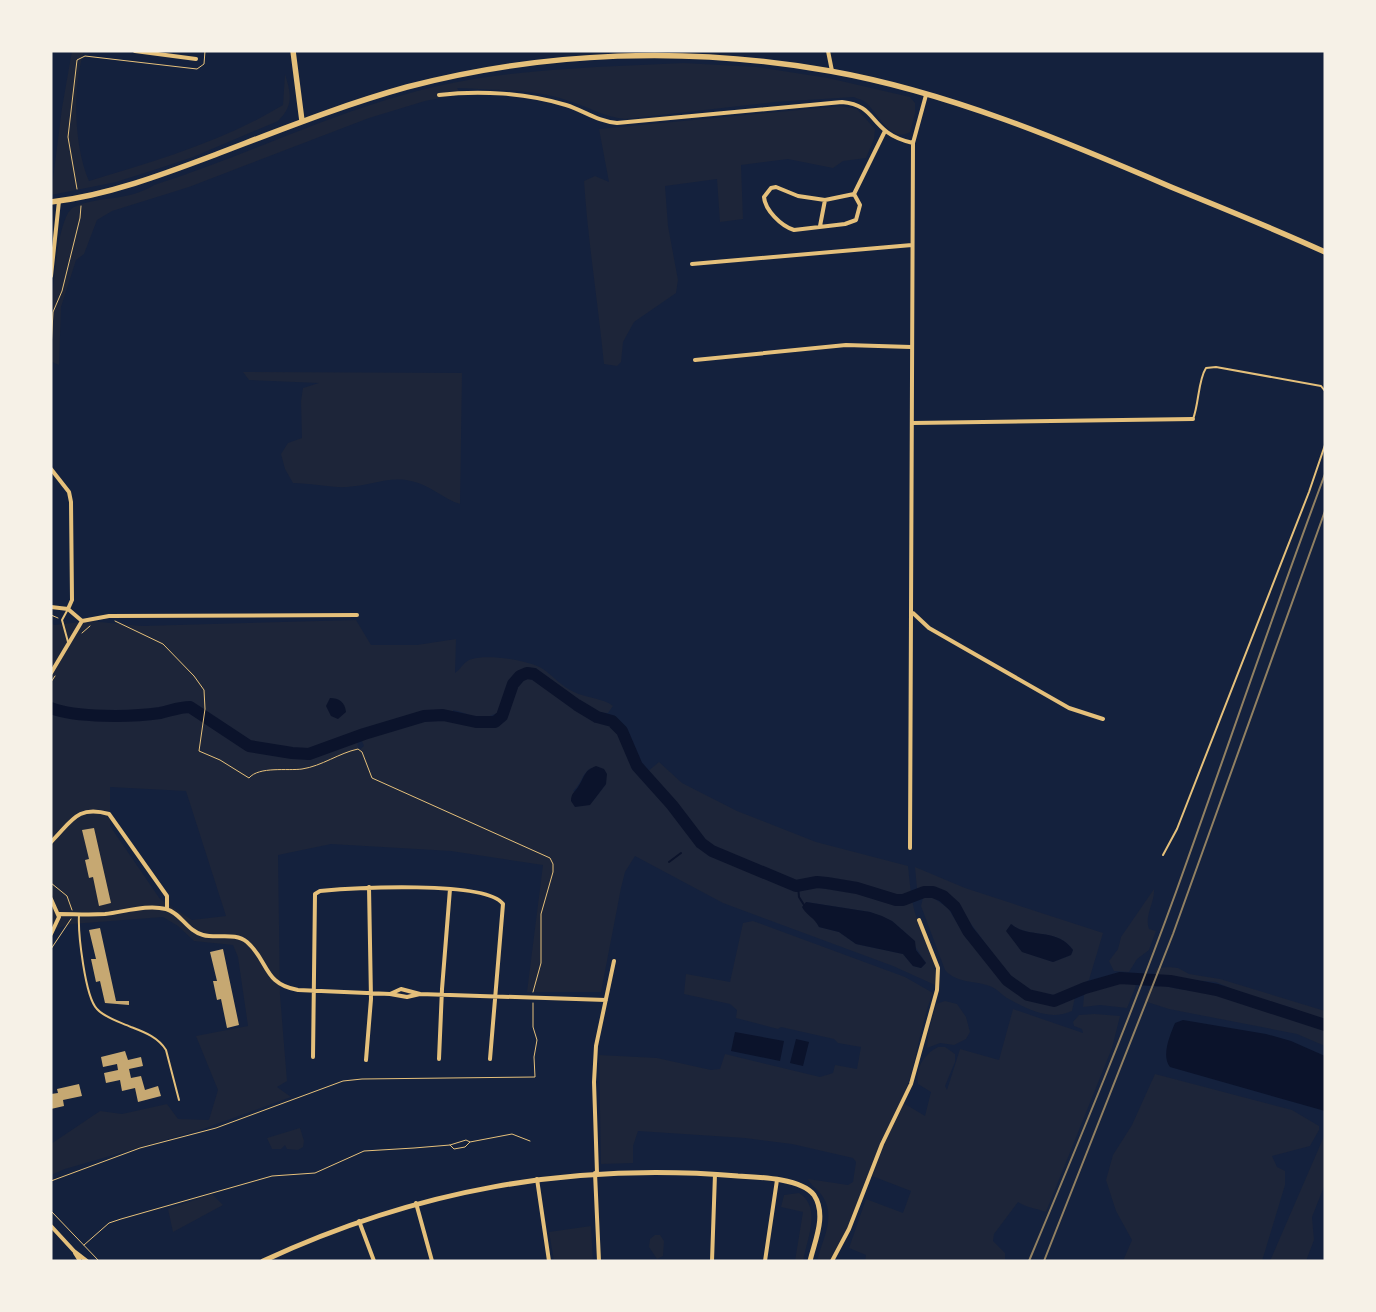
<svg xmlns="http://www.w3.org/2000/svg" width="1376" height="1312" viewBox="0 0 1376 1312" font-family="'Varela Round',sans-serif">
  <rect width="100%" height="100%" fill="#14213d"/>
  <path fill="#1d2539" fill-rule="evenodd" d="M72 51H84C72 88 74 146 89 181 156 161 224 141 283 105L285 74C291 94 294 105 278 121L193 157 157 169 116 182 51 195 62 108Z
    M684 63 757 67 828 78 910 97 915 103V114L910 132C890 144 878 112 865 102 862 99 857 99 854 97L775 102 625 119C603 117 587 106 566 100 532 89 493 90 457 88L461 94 425 101 369 118 189 187 112 211 97 220 84 254 76 260 61 307 59 365 52 362C49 338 53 216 74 207 101 195 127 202 154 185 252 154 346 105 447 84 525 68 605 67 684 63Z
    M841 106 857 109 875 129 874 139 866 158 843 161 833 168 788 159 741 165 743 219 720 222 717 179 665 186 668 226 678 280 676 293 634 322 623 342 621 362 617 366 604 364C598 303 588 242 584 181L595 176 609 182 599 129Z
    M243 372 462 373 460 504C443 499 429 484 411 481 388 476 370 486 347 487 333 488 309 483 293 483L285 469 281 454 288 443 302 438 301 401 303 388 319 383 249 380Z
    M356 620 371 645H417L456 639 455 673C460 670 465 660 472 659 487 654 529 660 543 669 553 676 562 687 574 692 586 698 603 698 613 706L608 713C581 713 557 684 535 669 508 667 505 691 499 712 475 724 474 714 453 710V713L425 711 357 736 358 751 364 746 361 739C385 729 417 719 443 719 459 719 473 730 489 726 517 721 504 673 534 677L548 686 575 708 610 724 619 732 635 769 647 772 659 762 682 783 737 811 816 842 908 866C910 883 911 902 917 919 925 947 938 952 935 985L893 966 723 903 635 856 625 872 621 888 601 992H527L543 865 451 851 331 844 278 855 280 995 287 1081 277 1087 291 1097 203 1129 65 1169 51 1175V1144L100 1111 122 1114 167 1104 178 1119 209 1120 218 1090 196 1036 248 1026 238 957 233 945 194 941 178 926 163 917 72 924 51 930V622L54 625 89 621 142 626ZM591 768 606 784 593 801 573 791C582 784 581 774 591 768ZM110 787 186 791 226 916 192 920 160 899 110 826ZM806 902 870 912 892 921 907 934 926 963 921 968 913 966 903 954 856 944 839 932 819 927Z
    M915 867 965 888 1103 933 1089 980 1066 993 1047 997 1025 990 1006 971 951 897 932 887 917 889ZM1011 924C1029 940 1057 927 1073 950L1071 955 1053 962 1023 952 1018 946Z
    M1154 889C1155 902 1144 916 1149 929L1156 931 1149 950 1137 959 1129 972 1114 971 1109 961 1118 949 1121 937Z
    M932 897 948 908 966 938 981 951 1005 983 1015 992 1034 1002 1042 1004 1063 1002 1075 997 1072 1011C1049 1021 1029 1010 1007 998 1002 995 997 989 992 987 976 980 957 984 945 970L921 906 923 898Z
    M753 921 905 977 933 993C919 1027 917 1064 903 1098L905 1104 925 1116 931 1092 918 1084C915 1068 924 1054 938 1047H945L955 1054V1062L945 1086 947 1090 960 1049 999 1060 1013 1009 1083 1033 1082 1029 1074 1026 1073 1022 1079 1015 1095 1014 1120 1016 1112 1048 1046 1212C1036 1208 1027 1208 1018 1202L994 1234 993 1241 1005 1253V1261H865L866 1255 849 1248 866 1199 903 1213 911 1191 872 1176 885 1143 882 1139 846 1232 830 1261H817C822 1240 836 1218 823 1197 819 1190 811 1186 808 1179L848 1185 853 1182 856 1162 853 1158 792 1144 745 1138 638 1131 633 1146V1163L601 1164 599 1055 657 1058 711 1070 720 1069 725 1054 820 1077 833 1073 835 1065 857 1069 861 1047 838 1043 834 1039 781 1027 778 1029 736 1018 737 1010 730 1004 684 994 686 974 730 982 743 923Z
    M1169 967 1178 968 1189 974 1220 979 1325 1011V1020L1286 1006 1258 1000 1216 982 1153 977 1157 968Z
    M1131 981 1136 986 1127 1008 1100 1005 1083 1007 1084 995 1089 990Z
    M1163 985C1182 992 1200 989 1219 995 1254 1006 1290 1017 1325 1030V1046L1297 1034 1169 1009 1144 1001 1149 989Z
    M945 1001 957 1004 966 1017 970 1032 966 1039 954 1045 940 1043 927 1048 928 1034 936 1004Z
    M1155 1074 1292 1110 1319 1126V1130L1310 1146 1272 1156 1277 1167 1285 1171V1185L1262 1261H1123L1132 1240 1116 1211 1106 1180 1113 1155 1132 1125Z
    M300 1128 304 1141 303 1147 298 1150 287 1149 285 1145 281 1149H272L267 1138Z
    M1325 1134V1184L1312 1217 1314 1240 1306 1261H1270Z
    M799 1193C822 1207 807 1239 803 1261H795L803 1212 781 1207 784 1195Z
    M212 1194 223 1205 173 1232 168 1209Z
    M591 1226 593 1261H554L549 1232Z
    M655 1235H660L664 1241 663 1256 657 1259 649 1247 650 1239Z"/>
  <path fill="#0b132b" d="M330 698C339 698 345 702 346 712L338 719 331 716 326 706Z
    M596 766 604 769 607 774 606 784 590 805 575 807 571 801C571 793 575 792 578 787 585 777 583 771 596 766Z
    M806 902 870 912 882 916 892 921 915 941 916 950 926 963 921 968 913 966 903 954 856 944 839 932 819 927C815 918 806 915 802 907Z
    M1011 924C1029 939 1057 927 1073 950L1071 955 1053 962 1022 952 1006 931Z
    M1183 1020 1266 1034 1291 1041 1325 1056V1111L1170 1067C1161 1056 1170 1035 1175 1023Z
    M735 1032 784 1041 780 1061 731 1051Z
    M796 1039 809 1042 803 1066 790 1063Z"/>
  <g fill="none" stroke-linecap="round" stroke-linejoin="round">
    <path stroke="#0b132b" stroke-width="2" d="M669 862 681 853
      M798 886 799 897 804 905"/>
    <path stroke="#0b132b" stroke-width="12" d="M51 708C75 718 133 717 160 713 170 711 179 707 190 707L249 746 292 753 309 754 364 734 424 716 443 715 476 722H495L502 716 513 684 520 676 527 673 534 674 577 705 597 717 612 721 622 731 637 766 672 805 701 843 712 851 796 886 817 882 827 883 857 888 896 900H903L924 892H933L943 896 955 907 968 931 1007 980 1028 995 1054 1001 1085 988 1120 978 1170 981 1217 990 1325 1025"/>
  </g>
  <path fill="#c6a872" d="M94 828 111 903 99 906 93 877 89 878 85 860 89 859 82 830Z
    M100 928 116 1001H129V1005L105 1003 100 981 96 982 91 959H96L89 930Z
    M223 949 239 1025 227 1028 221 999 217 1000 213 981H217L210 952Z
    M125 1051 128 1060 141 1057 143 1066 129 1069 131 1078 141 1076 145 1090 158 1086 161 1096 138 1102 135 1088 122 1091 120 1080 106 1083 104 1073 118 1070 117 1064 103 1067 101 1057Z
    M79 1084 82 1096 63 1100 64 1106 51 1109V1094L58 1093 57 1089Z"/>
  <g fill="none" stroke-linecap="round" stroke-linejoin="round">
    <path stroke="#e5c07b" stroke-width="1" d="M77 189 68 137 77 60 85 56 197 69 204 64 205 51
      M51 349 53 312 62 291 80 218 81 206
      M51 615 58 618
      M115 621 163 644 194 676 204 690 205 709 199 751 220 760 249 778C259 766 288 771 302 769 322 766 339 753 358 749L362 752 372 778 550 858 553 864V872L541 914V963L533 992
      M82 633 90 626
      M51 682 55 676
      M51 883 67 896 72 910
      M51 949 71 919
      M470 1142 512 1134 530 1141
      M51 1181 140 1148 216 1128 343 1081 362 1079 535 1077 534 1057 537 1040 533 1027V1003
      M51 1211 99 1261
      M84 1245 109 1223 121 1219 272 1176 315 1173 364 1151 414 1148 450 1145 466 1140 470 1142 465 1147 454 1149 450 1145"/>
    <path stroke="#e5c07b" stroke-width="2" d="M1193 419C1199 404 1198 380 1206 368L1216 367 1321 386 1325 391
      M68 609 62 620 68 642
      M1163 855 1177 829 1309 492 1325 445
      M79 915C78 933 85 997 97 1009 105 1018 120 1022 131 1027 144 1032 158 1037 166 1050L179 1100"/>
    <path stroke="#e5c07b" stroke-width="4" d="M135 51 196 59
      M828 51 832 71
      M439 95C480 90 526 93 566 105 585 111 596 121 617 123L842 102C870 105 869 118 887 132 895 138 904 141 913 143
      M854 194 860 205 856 220 845 224 794 230C781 226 765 210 764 197L771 188 776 187 798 196 825 200 854 194 885 131
      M820 226 825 200
      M692 264 912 245
      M51 276 59 201
      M695 360 846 345 911 347
      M913 423 1193 419
      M51 469 69 492 71 502 72 600 68 609
      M51 607 68 609 82 621 51 673
      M913 613 929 628 1069 708 1103 719
      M82 621 109 616 357 615
      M51 842C72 821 77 805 109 814L167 896V909
      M910 848 913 143 926 95
      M51 899 59 917 51 934
      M59 914C74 914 89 915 105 914 124 912 147 904 166 909 181 913 187 931 203 935 217 939 235 932 247 942 269 961 263 984 298 990L390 994 407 997 420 994 606 1000
      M390 994 401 989 420 994
      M313 1057 315 894 320 891C352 888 485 880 503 904L490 1059
      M439 1059 442 989 450 889
      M366 1060 371 999 369 887
      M595 1173 599 1261
      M597 1173 594 1082 596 1046 614 961
      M537 1179 549 1261
      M416 1203 432 1261
      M359 1221 374 1261
      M51 1226 74 1251 87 1261
      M75 1253 80 1261
      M712 1261 715 1174
      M765 1261 777 1180
      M832 1261 849 1229 882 1144 911 1084 937 990 938 968 919 920"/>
    <path stroke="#e5c07b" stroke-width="5" d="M263 1261C416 1190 570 1162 738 1176 758 1177 801 1178 814 1195 827 1215 815 1240 810 1261"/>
    <path stroke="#e5c07b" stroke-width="5.5" d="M293 51 302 121
      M51 202C109 195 164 174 217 154 280 130 342 105 407 87 544 51 690 46 830 71 948 92 1062 140 1171 187 1222 208 1275 229 1325 252"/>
    <path stroke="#918062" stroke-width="2" d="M1029 1261C1080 1139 1131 1016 1176 892 1226 753 1273 613 1325 474
      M1044 1261 1173 934 1325 511"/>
  </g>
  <rect width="1376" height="1312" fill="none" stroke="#f6f1e7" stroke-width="105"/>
</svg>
